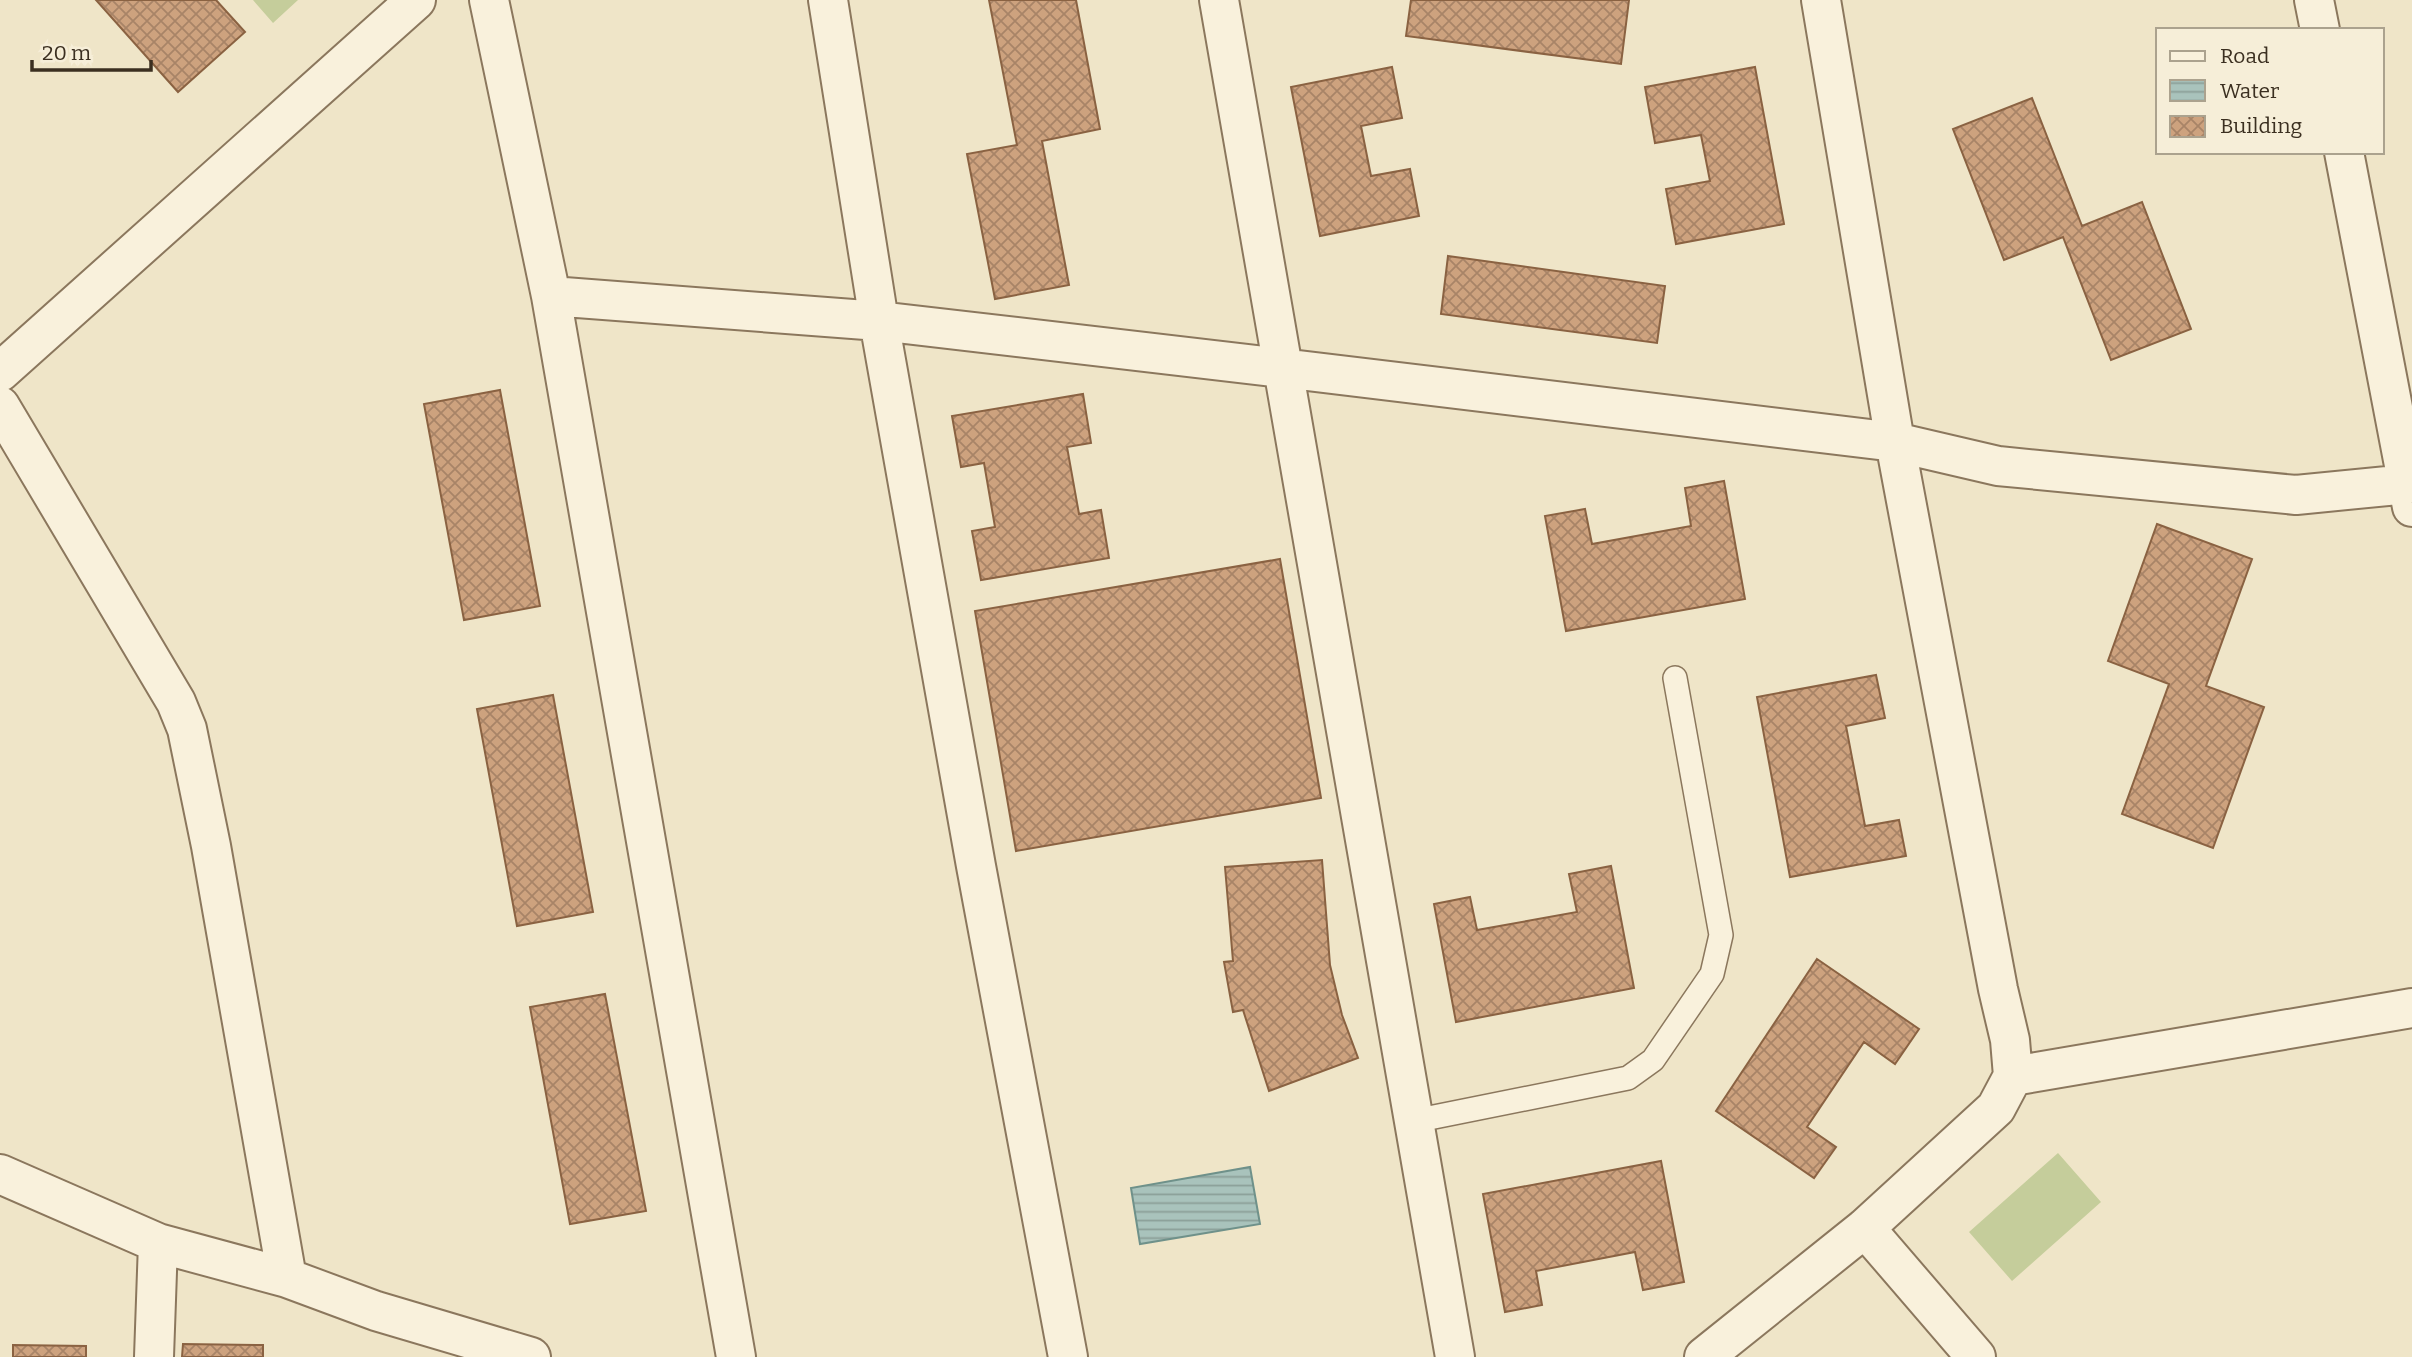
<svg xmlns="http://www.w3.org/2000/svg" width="2412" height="1357" viewBox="0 0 2412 1357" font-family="Bitter,serif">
  <defs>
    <pattern id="water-rules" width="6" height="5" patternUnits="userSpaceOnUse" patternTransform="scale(1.75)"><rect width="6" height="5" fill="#a9c3bc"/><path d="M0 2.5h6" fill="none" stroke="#8b9f98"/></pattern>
    <pattern id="building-cross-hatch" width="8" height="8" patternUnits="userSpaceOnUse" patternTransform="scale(1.75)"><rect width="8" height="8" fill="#cda27e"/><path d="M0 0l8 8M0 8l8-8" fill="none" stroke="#a88467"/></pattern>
  </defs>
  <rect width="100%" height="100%" fill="#efe5c8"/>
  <path fill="#c5cd9b" d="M253 0H298L273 23Z
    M2058 1153 2101 1202 2012 1281 1969 1232Z"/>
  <path fill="url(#water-rules)" stroke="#6f918a" stroke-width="2" d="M1250 1167 1260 1224 1140 1244 1131 1188Z"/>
  <path fill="url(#building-cross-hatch)" stroke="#8a6242" stroke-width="2" d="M96 0H216L245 32 178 92Z
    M989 0H1076L1100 129 1042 141 1069 285 995 299 967 154 1017 145Z
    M1411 0H1629L1621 64 1406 36Z
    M1392 67 1402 118 1361 126 1371 176 1410 169 1419 216 1320 236 1291 87Z
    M1755 67 1784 224 1676 244 1666 189 1710 181 1701 135 1655 143 1645 87Z
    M2032 98 2082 226 2142 202 2191 329 2111 360 2063 237 2004 260 1953 129Z
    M1448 256 1665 286 1657 343 1441 314Z
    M500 390 540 606 464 620 424 404Z
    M1083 394 1091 443 1067 447 1079 514 1101 510 1109 558 981 580 972 531 995 527 984 463 961 467 952 416Z
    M1724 481 1745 599 1566 631 1545 516 1585 509 1592 544 1691 526 1685 488Z
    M2157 524 2252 559 2206 686 2264 707 2213 848 2122 814 2169 684 2108 661Z
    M1280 559 1321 798 1016 851 975 611Z
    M1876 675 1885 718 1846 726 1865 826 1899 820 1906 856 1790 877 1757 697Z
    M553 695 593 912 517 926 477 709Z
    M1322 860 1330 965 1342 1015 1358 1058 1269 1091 1243 1010 1233 1012 1224 962 1233 961 1225 867Z
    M1611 866 1634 988 1456 1022 1434 904 1470 897 1477 930 1577 912 1569 874Z
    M1817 959 1919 1029 1895 1064 1864 1042 1807 1127 1836 1147 1814 1178 1716 1111Z
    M605 994 646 1211 570 1224 530 1007Z
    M1661 1161 1684 1282 1643 1290 1635 1252 1536 1271 1542 1305 1505 1312 1483 1194Z
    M183 1344 263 1345V1357H182Z
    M13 1345 86 1346V1357H13Z"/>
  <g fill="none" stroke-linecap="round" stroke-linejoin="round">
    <defs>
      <path id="lane" d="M1414 1121 1628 1078 1653 1060 1712 974 1721 935 1675 678"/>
      <path id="street" d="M489 0 551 296 736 1357
        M828 0 879 321 976 866 1068 1357
        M1219 0 1455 1357
        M2314 0 2320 30
        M2344 152 2412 507
        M551 296 879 321 1282 368 1895 442 1998 466 2296 495 2408 484
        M0 372 416 0
        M0 406 176 702 187 729 211 846 287 1278
        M2013 1076 2412 1008
        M0 1174 158 1243 287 1278 376 1311 531 1357
        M1865 1228 1976 1357
        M154 1357 158 1243
        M1704 1357 1865 1228 1996 1108 2013 1076 2010 1040 1998 989 1895 442 1821 0"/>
    </defs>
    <use href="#lane" stroke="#8b775d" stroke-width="26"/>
    <use href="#street" stroke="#8b775d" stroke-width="42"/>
    <use href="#lane" stroke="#f9f1dc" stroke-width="23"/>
    <use href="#street" stroke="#f9f1dc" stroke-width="38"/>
  </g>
  <rect x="2156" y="28" width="228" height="126" fill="#f6eed8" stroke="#aba28e" stroke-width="2"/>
  <rect x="2170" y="51" width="35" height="10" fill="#f9f1dc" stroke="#aba28e" stroke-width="2"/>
  <text x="2220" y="63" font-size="21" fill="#3b2f20">Road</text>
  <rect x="2170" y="80" width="35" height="21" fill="url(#water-rules)" stroke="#aba28e" stroke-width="2"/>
  <text x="2220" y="98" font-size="21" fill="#3b2f20">Water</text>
  <rect x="2170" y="116" width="35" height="21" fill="url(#building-cross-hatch)" stroke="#aba28e" stroke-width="2"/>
  <text x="2220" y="133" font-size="21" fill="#3b2f20">Building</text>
  <path d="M32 60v10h119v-10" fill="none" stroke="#3b2f20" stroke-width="3.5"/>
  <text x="42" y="60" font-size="21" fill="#3b2f20" stroke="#f6eed8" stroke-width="5" paint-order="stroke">20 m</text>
</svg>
